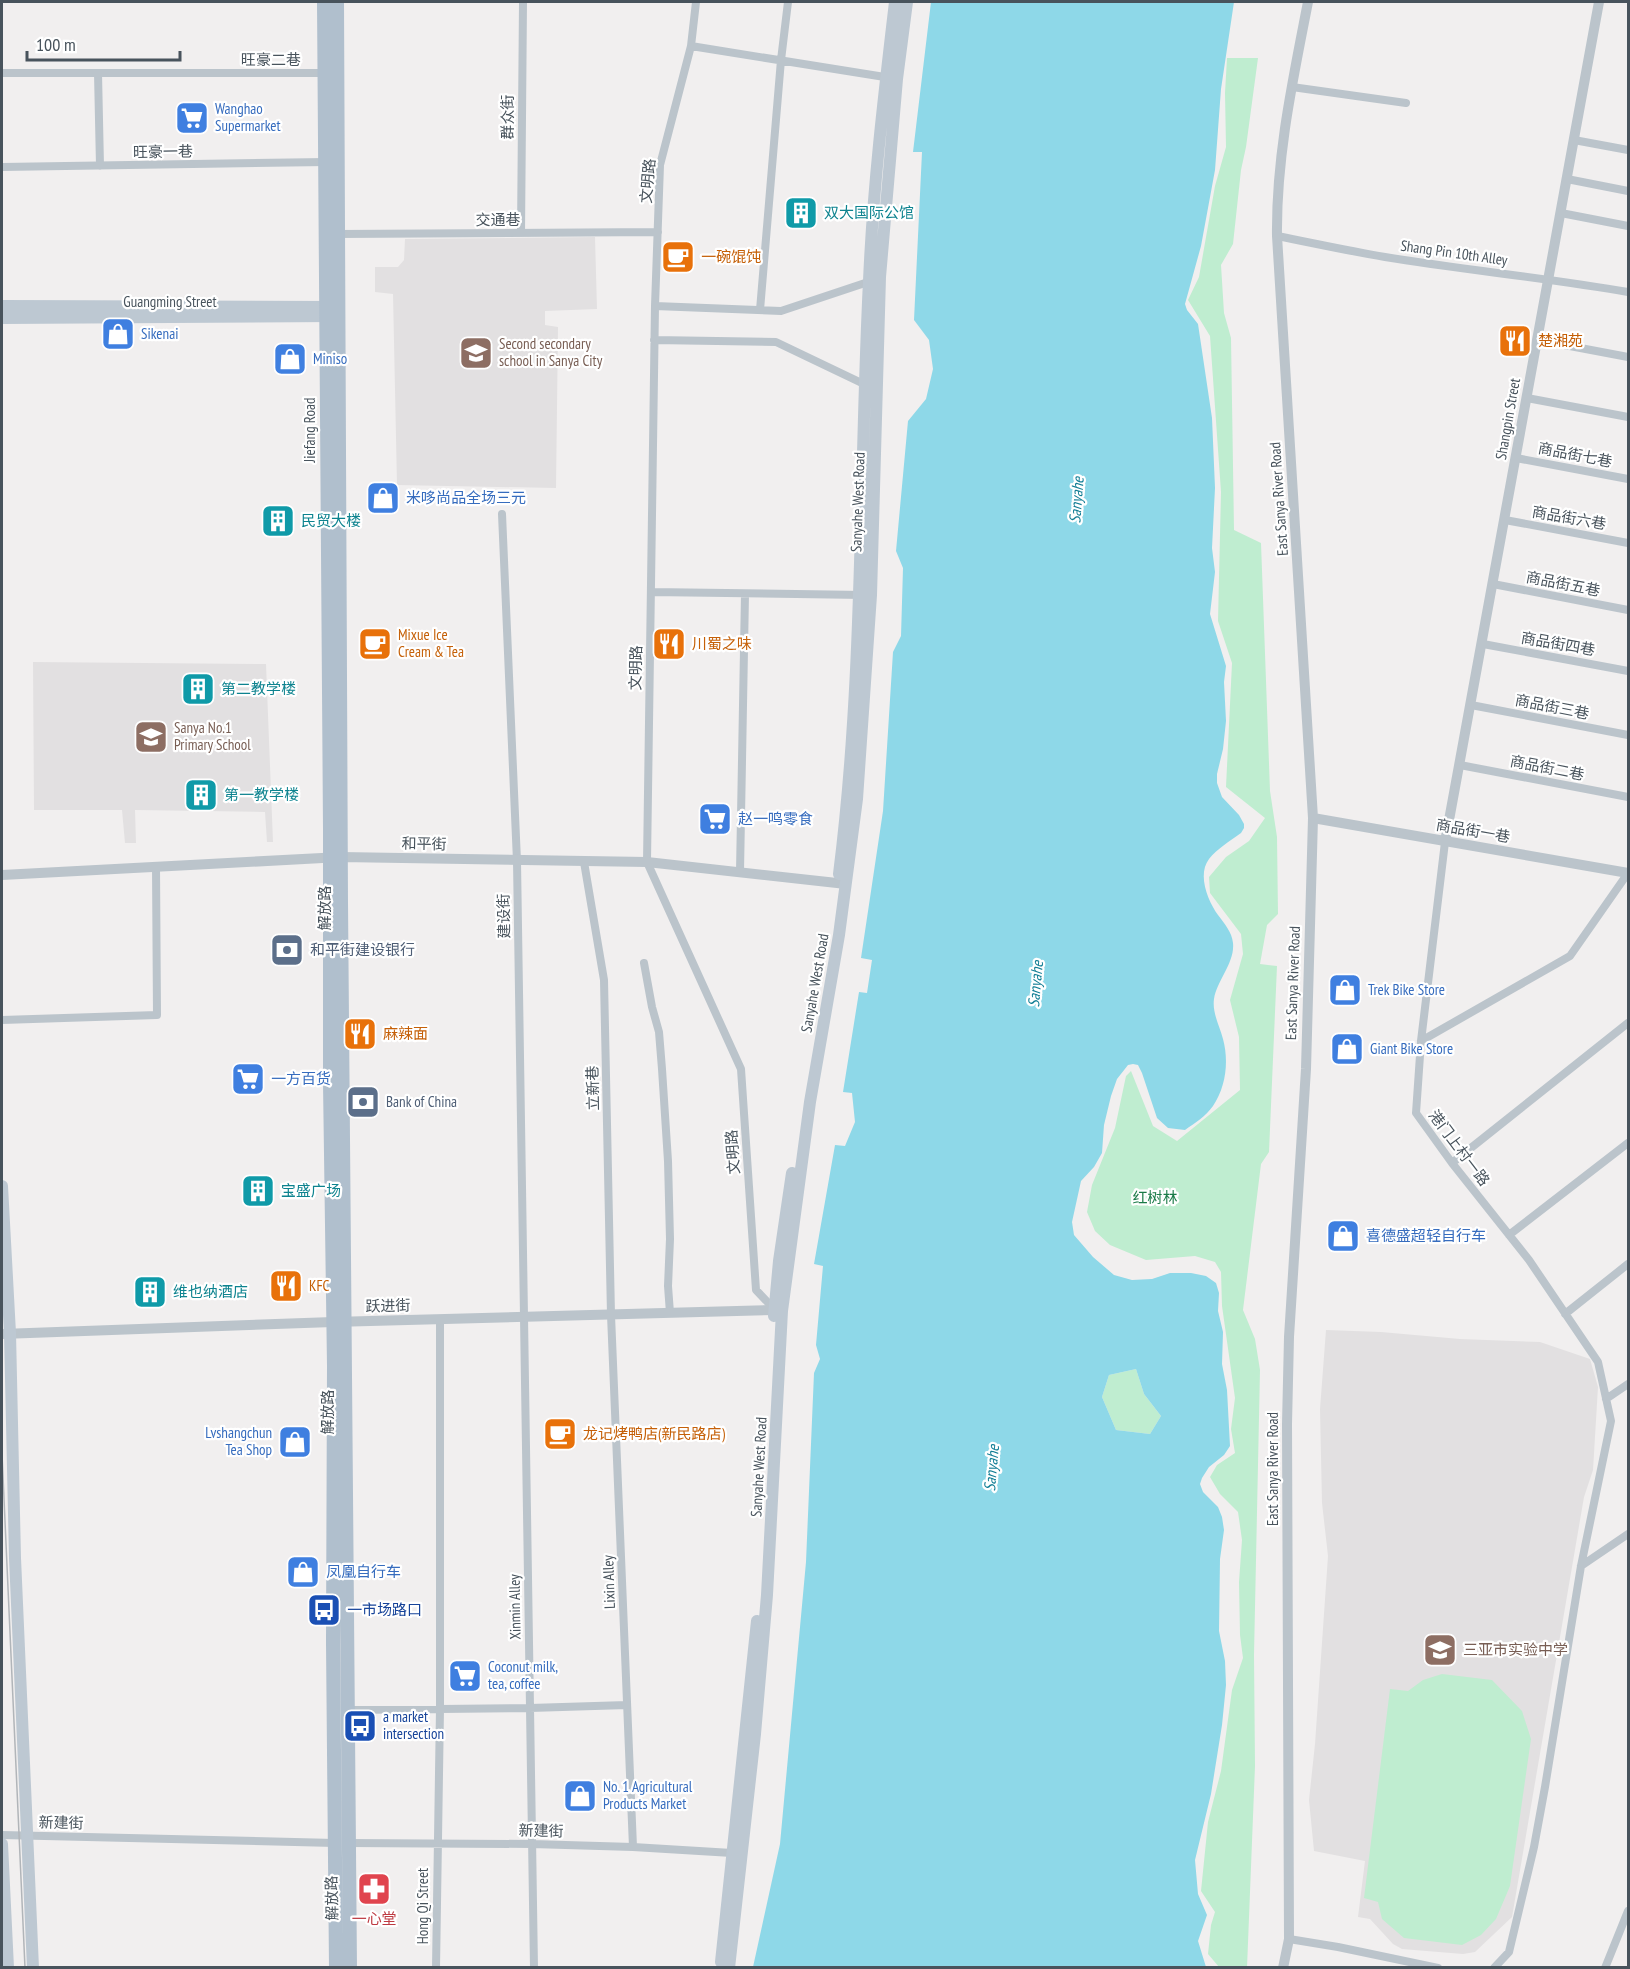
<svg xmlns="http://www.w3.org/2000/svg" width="1630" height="1969" viewBox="0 0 1630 1969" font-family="'PT Sans Narrow','Noto Sans SC',sans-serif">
  <rect width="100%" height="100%" fill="#f1efef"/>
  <path fill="#e2e0e1" d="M595 237 597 309 545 311V325L558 327 556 488 397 485 393 294 375 292V267H398L404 260 405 239Z
    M33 662 266 664 273 842H267L265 812 135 810 136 843H125L122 810H34Z
    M1326 1330 1381 1332 1460 1339 1540 1342 1590 1359 1598 1387 1593 1470 1584 1497 1512 1917 1475 1952 1463 1954 1402 1949 1393 1944 1370 1919 1358 1917 1365 1861 1314 1851 1309 1800 1315 1744 1328 1556 1322 1503 1320 1409Z"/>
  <path fill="#bfedd0" d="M1227 58H1258L1246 147 1241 170 1233 244 1221 265 1224 313 1231 338 1234 530 1261 543 1270 791 1277 837 1278 914 1267 925 1260 964 1277 966 1269 1152 1261 1164 1243 1310 1255 1339 1260 1370 1254 1655 1255 1766 1247 1968 1219 1967 1208 1954 1211 1925 1215 1912 1201 1891 1208 1822 1221 1771 1232 1690 1243 1658 1240 1635 1239 1582 1242 1540 1238 1512 1220 1494 1210 1477 1217 1465 1235 1453 1231 1429 1235 1398 1222 1306 1221 1272 1215 1262 1195 1256 1146 1260 1110 1245 1095 1231 1087 1212 1092 1185 1115 1128 1126 1076 1131 1071 1153 1126 1177 1141 1240 1090 1239 1037 1230 1000 1243 954 1241 934 1210 893 1209 877 1226 857 1249 841 1265 818 1226 787 1232 663 1218 621 1221 492 1210 336 1188 300 1199 277 1215 186 1226 147 1225 93Z
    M1136 1369 1144 1394 1161 1416 1150 1434 1116 1430 1102 1397 1109 1375Z
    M1442 1674 1492 1680 1522 1711 1531 1739 1510 1886 1496 1919 1481 1935 1462 1945 1404 1938 1382 1919 1378 1902 1364 1898 1390 1689 1408 1691 1423 1680Z"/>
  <path fill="#8ed8e8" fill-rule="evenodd" d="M931 2H1234L1221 89 1215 170 1201 246 1185 304 1187 310 1198 324 1212 418 1215 488 1212 548 1215 572 1210 614 1226 666 1224 682 1226 721 1223 749 1217 774V783L1222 797 1239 815 1244 824V828L1241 833C1230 841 1217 849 1209 859 1197 875 1208 901 1218 915 1224 923 1232 932 1233 943 1235 963 1217 980 1214 999 1212 1013 1220 1027 1223 1039 1229 1061 1226 1087 1213 1106 1206 1116 1195 1123 1185 1130L1168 1128 1157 1118 1142 1073 1138 1065 1133 1064 1128 1065 1117 1079 1111 1096 1104 1125 1102 1153 1094 1167 1081 1181 1072 1222 1074 1235 1093 1257 1114 1275 1132 1280 1152 1279 1170 1273H1191L1206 1276 1216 1283 1219 1293 1218 1311 1223 1332 1222 1364 1227 1390 1230 1446 1224 1455 1209 1467 1202 1478 1200 1484 1203 1492 1218 1507 1222 1517 1224 1530 1220 1559 1219 1631 1225 1661 1226 1685 1222 1725 1211 1794 1195 1860 1198 1894 1207 1915 1198 1941 1206 1967H753L780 1844 806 1562 814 1373 820 1359 816 1345 823 1266 814 1264 835 1145 845 1146 855 1122 852 1093 843 1092 859 992 867 993 872 960 861 958 883 811 893 652 901 636 903 568 896 551 908 421 926 399 933 369 929 340 914 320 922 152H913ZM1136 1369 1144 1394 1161 1416 1150 1434 1116 1430 1102 1397 1109 1375Z"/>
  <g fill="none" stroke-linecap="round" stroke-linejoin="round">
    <path stroke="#bbc4cb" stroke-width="8" d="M696 2 691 46 660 165 655 306 647 862 741 1069 756 1290 775 1310
      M691 46 891 78
      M2 73H325
      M98 73 100 166
      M1292 87 1406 103
      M1574 140 1628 150
      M2 167 326 162
      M1567 179 1628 191
      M1561 213 1628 226
      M521 233 523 2
      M338 234 658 232
      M1277 236C1313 243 1349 251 1385 257 1466 270 1547 278 1628 292
      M655 306 781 311 874 280
      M760 310 781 60 788 2
      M654 340 776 342 868 386
      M1538 340 1628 357
      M1527 398 1628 417
      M1516 458 1628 479
      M502 514 517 861 534 1968
      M1505 520 1628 543
      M1493 584 1628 610
      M651 592 864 595
      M1483 644 1628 671
      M1471 705 1628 735
      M1460 765 1628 797
      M1445 842 1421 1041 1416 1113 1452 1163 1529 1260 1598 1362 1611 1421 1581 1566 1545 1787 1534 1847 1509 1952 1494 1968
      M584 862 604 980 611 1315 633 1847
      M740 872 745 594
      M644 963 652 1007 659 1032 662 1069 668 1161 670 1239 668 1286 670 1313
      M2 1020 157 1015 156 867
      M1421 1041 1570 956 1628 873
      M1452 1163 1628 1023
      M1509 1235 1628 1143
      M1565 1314 1628 1264
      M1606 1399 1628 1384
      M1581 1566 1628 1534
      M347 1710 530 1708 627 1705
      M2 1835 335 1843
      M348 1843 532 1844 633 1847 732 1853
      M1289 1939 1338 1947 1438 1968
      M436 1968 440 1709V1320
      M1605 1968 1628 1911"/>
    <path stroke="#bbc4cb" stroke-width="10" d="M1313 818 1628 873
      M1445 842 1599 2
      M2 875 341 857 647 862 846 884
      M2 1334 333 1322 775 1310
      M1283 1968 1289 1939 1287 1424 1289 1337 1306 1069 1313 818 1277 236C1276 157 1293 79 1308 2"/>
    <path stroke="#bdc8d2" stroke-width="12" d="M2 306 335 307
      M2 318 336 316
      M839 874C864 677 859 479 869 281 873 187 884 95 895 2
      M2 1186 10 1333 15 1558 33 1968
      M774 1316 779 1261 792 1173
      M2 1844 8 1968
      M721 1962 757 1621
      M729 1968 755 1734 767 1595 782 1311 810 1102 839 935 857 799 871 595 880 277 897 79 907 2"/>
    <path stroke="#b0bfcd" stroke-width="14" d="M324 2 330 829V1083L334 1366 333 1643 336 1968
      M337 2 341 902 350 1968"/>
    <path stroke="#b1b5b9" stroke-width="1.5" d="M2 1454 25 1968"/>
  </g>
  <defs>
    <symbol id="supermarket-square" viewBox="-11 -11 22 22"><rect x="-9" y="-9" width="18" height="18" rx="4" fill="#3f7fe0" stroke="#fff"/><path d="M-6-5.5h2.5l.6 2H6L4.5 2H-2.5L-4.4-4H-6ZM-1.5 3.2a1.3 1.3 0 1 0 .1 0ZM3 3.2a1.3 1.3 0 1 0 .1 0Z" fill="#fff"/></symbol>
    <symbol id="building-square" viewBox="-11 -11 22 22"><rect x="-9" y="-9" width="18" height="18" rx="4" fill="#0f9aa8" stroke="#fff"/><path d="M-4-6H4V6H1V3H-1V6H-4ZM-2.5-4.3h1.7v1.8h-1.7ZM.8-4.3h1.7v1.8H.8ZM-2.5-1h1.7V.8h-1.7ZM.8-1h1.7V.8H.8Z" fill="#fff"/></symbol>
    <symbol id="cafe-square" viewBox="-11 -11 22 22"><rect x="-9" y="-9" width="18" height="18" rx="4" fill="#e8710a" stroke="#fff"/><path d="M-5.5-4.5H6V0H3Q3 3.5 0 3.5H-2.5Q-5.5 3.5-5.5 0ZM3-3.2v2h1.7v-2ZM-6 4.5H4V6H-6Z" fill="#fff"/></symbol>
    <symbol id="shop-square" viewBox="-11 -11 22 22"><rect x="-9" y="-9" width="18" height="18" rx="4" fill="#3f7fe0" stroke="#fff"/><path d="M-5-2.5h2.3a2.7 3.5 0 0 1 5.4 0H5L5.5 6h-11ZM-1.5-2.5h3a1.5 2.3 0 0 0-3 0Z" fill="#fff"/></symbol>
    <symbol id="restaurant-square" viewBox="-11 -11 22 22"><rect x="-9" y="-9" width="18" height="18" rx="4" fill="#e8710a" stroke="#fff"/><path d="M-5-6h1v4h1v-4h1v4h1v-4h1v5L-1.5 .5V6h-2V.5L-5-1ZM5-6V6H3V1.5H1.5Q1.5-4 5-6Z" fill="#fff"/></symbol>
    <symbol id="school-square" viewBox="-11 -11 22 22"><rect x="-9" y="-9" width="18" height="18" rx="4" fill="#8d6e63" stroke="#fff"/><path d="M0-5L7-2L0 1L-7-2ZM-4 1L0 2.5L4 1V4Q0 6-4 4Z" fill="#fff"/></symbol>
    <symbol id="bank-square" viewBox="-11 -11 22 22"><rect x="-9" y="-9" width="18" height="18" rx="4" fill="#5c6f8a" stroke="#fff"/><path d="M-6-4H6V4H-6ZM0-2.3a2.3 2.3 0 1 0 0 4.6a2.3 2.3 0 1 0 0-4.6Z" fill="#fff"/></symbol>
    <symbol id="bus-square" viewBox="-11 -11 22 22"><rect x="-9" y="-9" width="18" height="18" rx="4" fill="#1a4fb4" stroke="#fff"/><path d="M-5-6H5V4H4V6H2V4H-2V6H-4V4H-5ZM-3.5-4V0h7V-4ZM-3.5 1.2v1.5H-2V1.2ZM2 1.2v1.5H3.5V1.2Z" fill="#fff"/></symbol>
    <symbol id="pharmacy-square" viewBox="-11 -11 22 22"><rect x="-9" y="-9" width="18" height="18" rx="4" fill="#e0444e" stroke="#fff"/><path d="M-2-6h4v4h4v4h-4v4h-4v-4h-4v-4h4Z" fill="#fff"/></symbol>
  </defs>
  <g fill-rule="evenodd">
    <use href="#supermarket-square" x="173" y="99" width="38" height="38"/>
    <use href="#building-square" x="782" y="194" width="38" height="38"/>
    <use href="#cafe-square" x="659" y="238" width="38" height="38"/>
    <use href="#shop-square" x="99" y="315" width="38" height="38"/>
    <use href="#restaurant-square" x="1496" y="322" width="38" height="38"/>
    <use href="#school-square" x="457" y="334" width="38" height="38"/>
    <use href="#shop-square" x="271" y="340" width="38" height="38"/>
    <use href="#shop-square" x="364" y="479" width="38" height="38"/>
    <use href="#building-square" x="259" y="502" width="38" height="38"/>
    <use href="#cafe-square" x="356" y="625" width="38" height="38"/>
    <use href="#restaurant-square" x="650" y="625" width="38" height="38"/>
    <use href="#building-square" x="179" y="670" width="38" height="38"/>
    <use href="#school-square" x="132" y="718" width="38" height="38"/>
    <use href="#building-square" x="182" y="776" width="38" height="38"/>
    <use href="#supermarket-square" x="696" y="800" width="38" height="38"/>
    <use href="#bank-square" x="268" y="931" width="38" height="38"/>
    <use href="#shop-square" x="1326" y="971" width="38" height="38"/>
    <use href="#restaurant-square" x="341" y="1015" width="38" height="38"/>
    <use href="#shop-square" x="1328" y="1030" width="38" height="38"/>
    <use href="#supermarket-square" x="229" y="1060" width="38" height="38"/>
    <use href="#bank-square" x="344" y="1083" width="38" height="38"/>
    <use href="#building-square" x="239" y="1172" width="38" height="38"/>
    <use href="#shop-square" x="1324" y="1217" width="38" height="38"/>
    <use href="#restaurant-square" x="267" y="1267" width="38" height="38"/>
    <use href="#building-square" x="131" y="1273" width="38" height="38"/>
    <use href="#cafe-square" x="541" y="1415" width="38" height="38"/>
    <use href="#shop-square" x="276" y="1423" width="38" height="38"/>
    <use href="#shop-square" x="284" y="1553" width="38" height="38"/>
    <use href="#bus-square" x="305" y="1591" width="38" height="38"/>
    <use href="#school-square" x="1421" y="1631" width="38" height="38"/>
    <use href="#supermarket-square" x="446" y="1657" width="38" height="38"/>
    <use href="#bus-square" x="341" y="1707" width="38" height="38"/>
    <use href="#shop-square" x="561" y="1777" width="38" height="38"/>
    <use href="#pharmacy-square" x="355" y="1870" width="38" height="38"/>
  </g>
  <g text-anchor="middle" stroke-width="4.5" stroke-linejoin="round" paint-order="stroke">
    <g font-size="15" fill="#48535c" stroke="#fff">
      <text x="271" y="65">旺豪二巷</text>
      <text transform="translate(508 117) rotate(-90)" y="5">群众街</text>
      <text transform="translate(163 152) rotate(-1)" y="5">旺豪一巷</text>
      <text transform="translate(648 181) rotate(-85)" y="5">文明路</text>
      <text x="498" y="225">交通巷</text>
      <text transform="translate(1454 253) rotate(8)" y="5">Shang Pin 10th Alley</text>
      <text x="170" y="307">Guangming Street</text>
      <text transform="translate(1508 419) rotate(-80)" y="5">Shangpin Street</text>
      <text transform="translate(310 430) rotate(-90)" y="5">Jiefang Road</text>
      <text transform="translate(1575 455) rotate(11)" y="5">商品街七巷</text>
      <text transform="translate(1279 499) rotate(-94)" y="5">East Sanya River Road</text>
      <text transform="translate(858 502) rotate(-88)" y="5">Sanyahe West Road</text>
      <text transform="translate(1569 518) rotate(10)" y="5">商品街六巷</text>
      <text transform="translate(1563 584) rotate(11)" y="5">商品街五巷</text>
      <text transform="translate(1558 644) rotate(10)" y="5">商品街四巷</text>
      <text transform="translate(636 668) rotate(-89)" y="5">文明路</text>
      <text transform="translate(1552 707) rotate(11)" y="5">商品街三巷</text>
      <text transform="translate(1547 768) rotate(11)" y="5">商品街二巷</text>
      <text transform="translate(1473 831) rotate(10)" y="5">商品街一巷</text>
      <text transform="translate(424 844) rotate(1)" y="5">和平街</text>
      <text transform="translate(325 908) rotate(-90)" y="5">解放路</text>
      <text transform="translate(504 916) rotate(-91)" y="5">建设街</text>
      <text transform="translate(815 983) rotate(-80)" y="5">Sanyahe West Road</text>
      <text transform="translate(1293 983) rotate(-88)" y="5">East Sanya River Road</text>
      <text transform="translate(593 1088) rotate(-91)" y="5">立新巷</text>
      <text transform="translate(1459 1148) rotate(53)" y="5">港门上村一路</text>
      <text transform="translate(733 1152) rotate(-94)" y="5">文明路</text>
      <text transform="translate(388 1306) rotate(-1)" y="5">跃进街</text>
      <text transform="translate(328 1412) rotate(-90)" y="5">解放路</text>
      <text transform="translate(759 1467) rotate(-87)" y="5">Sanyahe West Road</text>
      <text transform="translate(1273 1469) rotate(-90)" y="5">East Sanya River Road</text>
      <text transform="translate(609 1582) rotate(-92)" y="5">Lixin Alley</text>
      <text transform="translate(515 1607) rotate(-91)" y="5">Xinmin Alley</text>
      <text transform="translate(61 1823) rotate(1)" y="5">新建街</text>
      <text transform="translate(541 1831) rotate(1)" y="5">新建街</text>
      <text transform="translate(332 1898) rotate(-91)" y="5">解放路</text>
      <text transform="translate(423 1906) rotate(-90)" y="5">Hong Qi Street</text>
    </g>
    <g font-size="15" fill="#366cbe" stroke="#fff" text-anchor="start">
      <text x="215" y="114">Wanghao<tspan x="215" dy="17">Supermarket</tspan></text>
      <text x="141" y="339">Sikenai</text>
      <text x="313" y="364">Miniso</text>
      <text x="406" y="503">米哆尚品全场三元</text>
      <text x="738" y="824">赵一鸣零食</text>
      <text x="1368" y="995">Trek Bike Store</text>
      <text x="1370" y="1054">Giant Bike Store</text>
      <text x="271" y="1084">一方百货</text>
      <text x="1366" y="1241">喜德盛超轻自行车</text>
      <text x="272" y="1438" text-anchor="end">Lvshangchun<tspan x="272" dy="17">Tea Shop</tspan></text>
      <text x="326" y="1577">凤凰自行车</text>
      <text x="488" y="1672">Coconut milk,<tspan x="488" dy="17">tea, coffee</tspan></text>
      <text x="603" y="1792">No. 1 Agricultural<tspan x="603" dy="17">Products Market</tspan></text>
    </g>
    <g font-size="15" fill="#0d838f" stroke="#fff" text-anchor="start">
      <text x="824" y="218">双大国际公馆</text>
      <text x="301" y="526">民贸大楼</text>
      <text x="221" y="694">第二教学楼</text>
      <text x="224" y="800">第一教学楼</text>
      <text x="281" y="1196">宝盛广场</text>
      <text x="173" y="1297">维也纳酒店</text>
    </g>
    <g font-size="15" fill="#c56008" stroke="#fff" text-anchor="start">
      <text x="701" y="262">一碗馄饨</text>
      <text x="1538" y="346">楚湘苑</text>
      <text x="398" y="640">Mixue Ice<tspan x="398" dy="17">Cream &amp; Tea</tspan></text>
      <text x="692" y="649">川蜀之味</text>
      <text x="383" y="1039">麻辣面</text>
      <text x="309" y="1291">KFC</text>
      <text x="583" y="1439">龙记烤鸭店(新民路店)</text>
    </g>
    <g font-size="15" fill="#785e54" stroke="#fff" text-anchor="start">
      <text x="499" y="349">Second secondary<tspan x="499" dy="17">school in Sanya City</tspan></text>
      <text x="174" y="733">Sanya No.1<tspan x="174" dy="17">Primary School</tspan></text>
      <text x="1463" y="1655">三亚市实验中学</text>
    </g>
    <g font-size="15" fill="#4e5e75" stroke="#fff" text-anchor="start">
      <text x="310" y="955">和平街建设银行</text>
      <text x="386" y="1107">Bank of China</text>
    </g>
    <g font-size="15" fill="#1b7b48" stroke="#fff">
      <text x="1155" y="1203">红树林</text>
    </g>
    <g font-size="15" fill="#164399" stroke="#fff" text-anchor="start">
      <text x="347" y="1615">一市场路口</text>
      <text x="383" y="1722">a market<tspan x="383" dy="17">intersection</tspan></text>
    </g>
    <g font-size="15" fill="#be3a42" stroke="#fff">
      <text x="374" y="1924">一心堂</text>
    </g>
    <g font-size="16" font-style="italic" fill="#127e95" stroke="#fff">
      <text transform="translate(1076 500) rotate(-86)" y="6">Sanyahe</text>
      <text transform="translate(1035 984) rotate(-85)" y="6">Sanyahe</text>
      <text transform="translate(991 1468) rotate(-85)" y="6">Sanyahe</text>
    </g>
  </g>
  <rect width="1630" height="1969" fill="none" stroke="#48535c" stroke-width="6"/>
  <path d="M27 51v9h153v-9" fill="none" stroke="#48535c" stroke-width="3"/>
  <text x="36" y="51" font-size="18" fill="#48535c" stroke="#ffffff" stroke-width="4.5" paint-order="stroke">100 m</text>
</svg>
